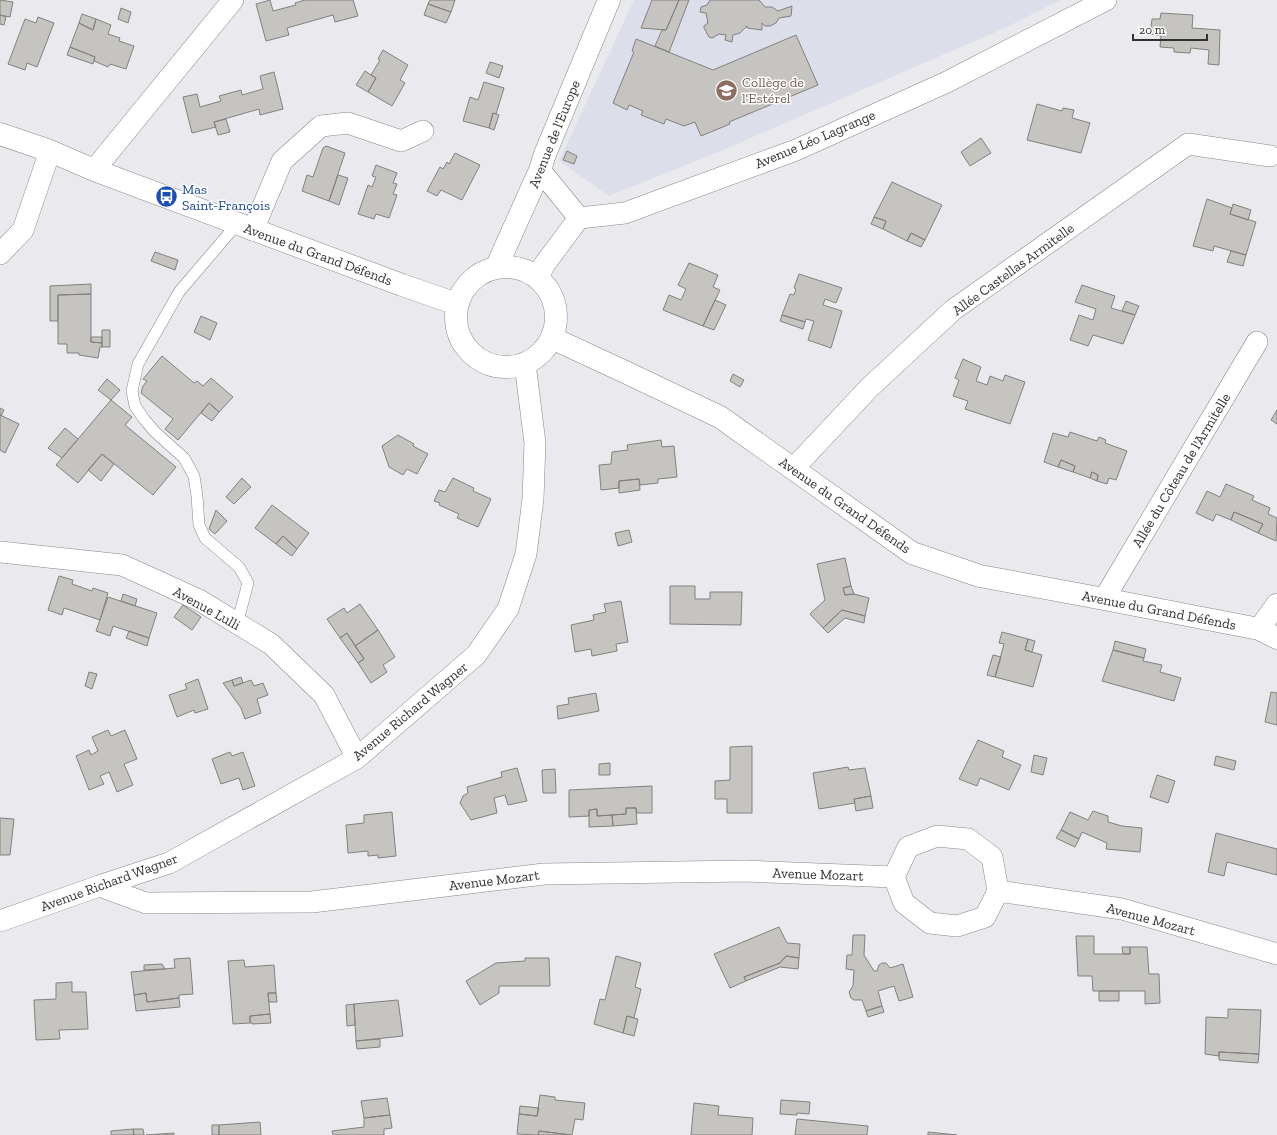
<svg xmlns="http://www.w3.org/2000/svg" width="1277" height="1135" viewBox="0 0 1277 1135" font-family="'Zilla Slab',serif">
  <rect width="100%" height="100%" fill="#eaeaee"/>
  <path fill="#dcdee9" d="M634 0H1060L1005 28 716 153 609 196 559 161Z"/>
  <path fill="#c6c4c1" stroke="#83817e" d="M0 0 13 2 10 17 0 15Z
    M270 0 273 11 296 5 295 3 305 0H353L358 16 335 22 333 15 287 28 289 35 266 41 256 4Z
    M430 0H455L451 12 428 4Z
    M652 0H679L666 30 641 28Z
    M679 0H689L669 52 655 46 662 30H666Z
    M710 0H759L765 7H772L778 11 792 6 791 16 779 18 776 23 770 26H765L762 23V30L747 28V26L740 33 733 35 732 42 725 40 726 35 719 34 712 38 709 37 704 28V26L708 23 706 13 700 12 701 7 707 5Z
    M428 4 451 12 446 23 424 15Z
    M121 8 131 12 128 23 118 19Z
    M1161 13 1193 15 1192 28 1220 30 1219 65 1208 64 1209 50 1191 48 1190 53 1174 52V48L1160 47 1161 36 1150 34 1152 19H1160Z
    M82 14 96 19 93 30 79 23Z
    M0 15 6 17 4 25 0 24Z
    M38 17 54 23 37 67 27 63 25 70 8 64 25 19 36 23Z
    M96 19 111 25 108 34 120 38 119 41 134 46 126 69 110 64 108 67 94 61 95 57 70 47 79 23 93 30Z
    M796 35 818 85 729 122 730 124 701 136 695 122 684 126 666 119 664 124 641 115 643 111 629 105 627 110 613 103 634 52 632 51 636 39 713 70Z
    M70 47 95 57 93 64 67 55Z
    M383 50 408 65 400 80 405 83 392 106 368 92 376 78 371 75 380 60 378 59Z
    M490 62 503 66 499 78 486 73Z
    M365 71 376 78 368 92 356 85Z
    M274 72 283 109 260 115 259 109 214 122 216 127 192 133 183 97 197 94 200 107 221 101 219 96 241 90 242 95 263 89 260 76Z
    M484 82 504 88 496 114 493 113 489 128 463 121 470 97 478 100Z
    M1037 104 1062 111 1063 108 1074 110 1072 118 1090 123 1081 153 1027 140Z
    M493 113 499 115 494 130 489 128Z
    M226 119 230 132 218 135 214 122Z
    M981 138 991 153 970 166 961 152Z
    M326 146 345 153 329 201 302 191 307 175 313 177 323 148Z
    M567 151 577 156 574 164 563 160Z
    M455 153 480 165 462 200 441 190 437 196 427 191 440 167 443 169 447 162 449 164Z
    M376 165 397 173 393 183 397 184 393 194 397 195 389 218 376 214 374 219 358 214 368 185 372 187 376 177 372 176Z
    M338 175 348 178 339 205 329 201Z
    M892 182 942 205 925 240 911 233 907 241 883 229 886 221 874 217Z
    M1207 199 1232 208 1230 214 1256 222 1246 255 1214 246 1213 251 1193 246Z
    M1233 204 1251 210 1248 220 1230 214Z
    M874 217 886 221 883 229 871 224Z
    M911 233 925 240 921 247 907 241Z
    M1231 251 1246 255 1243 266 1227 262Z
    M155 252 178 260 175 270 151 261Z
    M689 263 718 275 713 287 720 290 703 326 663 310 669 295 681 300 686 289 678 285Z
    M799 274 842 288 836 303 825 299 823 305 842 311 831 348 808 340 814 321 806 319 805 322 782 315 790 294 794 295 796 289 794 288Z
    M91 284V294L58 295V321H50V286Z
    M1082 285 1115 296 1111 308 1135 315 1123 344 1093 335 1088 346 1070 340 1079 315 1093 320 1096 309 1075 302Z
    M91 294V342L102 343V347H100L98 358 79 355V353H67V344H58V295Z
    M715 300 726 305 714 330 703 326Z
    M1126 301 1139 306 1135 315 1122 311Z
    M782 315 805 322 803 329 780 321Z
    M201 316 217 323 210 340 194 332Z
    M102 330H110V347H102Z
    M91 337H102V343L91 342Z
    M162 356 194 383 197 381 203 386 211 378 233 397 219 412 209 403 178 440 165 429 173 419 141 393 143 386 147 381 143 379Z
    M963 359 981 367 976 381 987 385 990 376 1003 381 1005 375 1025 382 1010 424 965 409 968 401 953 396 959 380 955 378Z
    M733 374 744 380 740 387 730 381Z
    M107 379 120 390 111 400 98 390Z
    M111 400 132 417 125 425 176 467 153 495 102 454 78 483 56 465Z
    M209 403 219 412 212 421 201 413Z
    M0 408 4 410 1 416 0 415Z
    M1277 410V424L1271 420Z
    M0 415 19 424 5 453 0 450Z
    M65 428 78 439 62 458 48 448Z
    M1070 432 1097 441 1099 437 1106 440 1105 443 1127 451 1116 480 1109 478 1107 484 1097 481 1098 475 1092 472 1090 478 1073 472 1075 466 1061 460 1058 467 1044 462 1053 433 1068 437Z
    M398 435 414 444 413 446 428 454 417 474 407 469 403 475 389 467 382 446Z
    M661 440 662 447 674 446 677 477 658 479V483L640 485 639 479 619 481V488L601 490 599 465 611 464 612 452 628 450 627 445Z
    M102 454 114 464 101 481 88 470Z
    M1061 460 1075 466 1073 472 1058 467Z
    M1092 472 1098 475 1097 481 1090 478Z
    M242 478 251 487 234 504 226 497Z
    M453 478 474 488 473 491 491 499 478 527 457 518 459 514 439 505 440 503 434 501 439 490 445 492Z
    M639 479 640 490 619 493V481Z
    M1226 484 1254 496 1252 500 1270 508 1268 514 1277 518 1276 541 1258 533 1263 524 1234 512 1231 520 1216 514 1213 521 1196 513 1207 491 1220 497Z
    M272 505 309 533 297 549 283 536 276 544 255 528Z
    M216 510 227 521 215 534 209 529Z
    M1234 512 1263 524 1258 533 1231 520Z
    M629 530 632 542 618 546 615 533Z
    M283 536 297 549 292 556 276 544Z
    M845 558 851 586 843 588 845 595 854 594 869 598 865 616 842 610 823 628 810 614 825 600 817 564Z
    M59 576 73 580 72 584 92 591 93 588 108 593 100 620 64 608 62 615 48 610Z
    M670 586H695V599H710V592H742L741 625 670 624Z
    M851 586 854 594 845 595 843 588Z
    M123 594 137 599 135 606 121 601Z
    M108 597 157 613 149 638 113 626 110 636 96 631Z
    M621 601 628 642 616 644 617 651 592 656 591 649 575 652 571 625 594 620 593 615 606 612 604 604Z
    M360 604 378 630 355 646 347 633 340 638 327 619 344 608 347 613Z
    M183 605 201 617 192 630 174 617Z
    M842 610 865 616 864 623 845 618 828 633 823 628Z
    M378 630 395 657 383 665 387 672 371 683 358 663 364 659 355 646Z
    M129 631 149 638 147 646 126 638Z
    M1002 632 1028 639 1025 650 1042 655 1033 687 995 677 1004 644 999 643Z
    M347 633 364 659 358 663 340 638Z
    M1028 639 1035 641 1032 652 1025 650Z
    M1115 641 1146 649 1144 658 1113 650Z
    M1113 650 1144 658 1143 661 1162 665 1160 672 1181 678 1174 701 1102 681Z
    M993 655 1001 657 995 677 987 675Z
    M89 672 97 674 92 689 85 686Z
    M241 677 243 683 234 686 232 680Z
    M198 679 208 709 195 713 194 710 177 717 169 695 187 689 185 684Z
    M232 680 234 686 251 680 254 686 263 683 268 695 257 699 261 713 245 719 241 708 223 683Z
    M1271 692 1277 693V725L1265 722Z
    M596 693 599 711 558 719 557 706 569 704 568 698Z
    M108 730 111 736 125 730 137 759 124 764 133 785 117 792 109 772 100 776 104 784 89 790 76 756 89 750 91 755 98 751 92 737Z
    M978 740 1004 751 1002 757 1021 765 1009 790 980 778 977 786 959 779Z
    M752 746V813H727V799H715V781L730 780V747Z
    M230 752 232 756 243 752 255 786 243 790 239 778 221 784 212 759Z
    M1034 755 1047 758 1043 775 1031 772Z
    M1216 756 1236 761 1234 770 1214 765Z
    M610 763V775H599V764Z
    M848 767 849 770 865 768 871 796 854 799 855 803 819 809 813 773Z
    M517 768 527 801 508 805 505 795 494 798 497 813 471 820 460 803 463 796 468 793 467 787 502 777 501 772Z
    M555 769 556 793H543L542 770Z
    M1157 775 1175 781 1168 803 1150 797Z
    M652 786V813H637L636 808H626V814L597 816V809L589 810V816L569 817V790Z
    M871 796 873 808 856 811 854 799Z
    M626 808H636L637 824 613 826 612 815 626 814Z
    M597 809V816L612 815 613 826 589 827V810Z
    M1093 811 1108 816V822L1122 826 1142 828 1140 852 1106 849 1107 843 1082 832 1079 839 1061 830 1070 812 1088 820Z
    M392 812 396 856 378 858V855L368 856V851L348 853 346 825 364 823V815Z
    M0 818 14 819 10 855H0Z
    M1061 830 1079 839 1075 847 1056 838Z
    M1216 833 1277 849V875L1227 862 1224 876 1208 872Z
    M779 927 787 943 800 944 799 958 786 956 780 963 744 977 746 981 730 988 714 954Z
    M853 935H865L864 955 874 971H877L879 965 882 963H886L890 968 903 964 913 997 899 1001 894 986 878 991 882 1006 866 1011 862 1000H854L851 998 849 992 853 986 854 970 846 969 847 955H852Z
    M1076 936H1094V954H1130V947H1147L1149 974H1159L1160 1003 1145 1004V991H1093L1092 976H1078Z
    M1122 947H1130V954H1123Z
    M616 956 641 963 635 987 641 989 634 1018 627 1016 623 1033 594 1024 600 999 605 1000Z
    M786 956 799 958 798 969 780 967 746 981 744 977 780 963Z
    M190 958 193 994 179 995V998L147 1002 146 993 134 995 131 972 175 968 174 959Z
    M525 958H549L550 986H499V993L480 1005 466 981 496 963 525 961Z
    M244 960 245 967 274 965 276 993H268L270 1014 250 1016V1023L233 1024 228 961Z
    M162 964 165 969 144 970V965Z
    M72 982V992H86L88 1029 59 1030 60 1039 36 1040 34 1000 56 999V983Z
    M1099 991H1119V1001H1099Z
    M146 993 147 1002 179 998 180 1007 136 1011 134 995Z
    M268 993H276L277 1002H269Z
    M398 1000 403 1036 356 1041 354 1004Z
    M354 1004 355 1025 347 1026 346 1005Z
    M882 1006 884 1012 868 1017 866 1011Z
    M1228 1009 1261 1010 1259 1054 1219 1052V1056L1205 1054 1206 1017 1228 1018Z
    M270 1014 271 1023 252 1024V1023H250V1016Z
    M627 1016 638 1019 634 1036 623 1033Z
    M380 1039V1047L357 1049 356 1041Z
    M1219 1052 1259 1054 1258 1063 1219 1060Z
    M540 1095 555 1097V1100L585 1103 583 1120 575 1119 572 1135 539 1131 538 1135 517 1134 519 1114 537 1116Z
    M387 1098 390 1115 364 1118 361 1101Z
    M781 1100 810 1102 809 1114 797 1113V1115L780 1114Z
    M694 1103 719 1106 718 1115 753 1118 752 1135H691Z
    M520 1106 539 1108 537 1116 519 1114Z
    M390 1115 392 1128 384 1129V1135H333L332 1131 364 1127V1118Z
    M797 1119 868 1126 867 1135H795Z
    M260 1122 261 1135H219V1125Z
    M212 1125H219V1135H212Z
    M133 1129H143L144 1135H134Z
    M133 1129 134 1135H111V1131Z
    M539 1131 571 1135H538Z
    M928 1132 957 1135H928Z
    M174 1133V1135H146Z"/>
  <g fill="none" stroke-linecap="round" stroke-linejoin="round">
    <defs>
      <path id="service" d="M237 224 179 292 138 364 132 391 135 406 144 419 155 432 184 458 194 476 197 496 199 525 205 538 239 567 248 583 237 624"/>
      <path id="minor" d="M94 170 233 0
        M540 170 579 218
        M253 230 282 161 321 126 348 123 401 141 423 131
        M0 254 23 230 50 151
        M538 278 544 265 579 218 625 213 796 150 947 82 1106 0
        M793 469 869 388 953 310 1188 144 1270 156
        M0 552 122 565 199 600 271 644 324 695 357 758
        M1104 599 1257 342
        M1259 629 1277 604
        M937 836 968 839 992 857 998 891 985 917 957 926 930 923 904 903 894 877 908 847Z
        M99 886 146 903 312 902 544 874 745 871 894 877
        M998 891 1122 909 1277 954
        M0 921 99 886 169 863 357 758 476 655 508 609 526 554 533 499 535 443 525 364"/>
      <path id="tertiary" d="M0 134 50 151 94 170 402 285 457 304
        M456 317a50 50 0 1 1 100 0a50 50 0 1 1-100 0Z
        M496 268 540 170 545 154 609 0
        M552 338 625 372 720 417 912 553 980 576 1104 599 1259 629 1277 638"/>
    </defs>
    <use href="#service" stroke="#87888b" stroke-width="12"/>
    <use href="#minor" stroke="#87888b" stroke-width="22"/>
    <use href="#tertiary" stroke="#87888b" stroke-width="23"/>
    <use href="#service" stroke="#fff" stroke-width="11"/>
    <use href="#minor" stroke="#fff" stroke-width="21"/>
    <use href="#tertiary" stroke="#fff" stroke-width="22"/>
  </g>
  <defs>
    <symbol id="school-disc" viewBox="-11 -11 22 22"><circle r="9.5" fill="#8d6e63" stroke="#fff"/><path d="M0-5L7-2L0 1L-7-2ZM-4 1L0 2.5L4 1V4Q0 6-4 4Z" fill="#fff"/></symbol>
    <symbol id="bus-disc" viewBox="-11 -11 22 22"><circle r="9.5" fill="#1a4fb4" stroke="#fff"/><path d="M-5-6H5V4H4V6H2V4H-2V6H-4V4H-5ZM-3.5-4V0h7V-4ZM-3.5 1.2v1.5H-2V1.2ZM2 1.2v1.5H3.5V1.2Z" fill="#fff"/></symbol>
  </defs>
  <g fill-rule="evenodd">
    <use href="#school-disc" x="714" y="78" width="25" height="25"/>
    <use href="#bus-disc" x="154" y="184" width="25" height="25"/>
  </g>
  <g text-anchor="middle" stroke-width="3" stroke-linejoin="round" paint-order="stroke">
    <g font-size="14" fill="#785e54" stroke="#fff" text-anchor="start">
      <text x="742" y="87">Collège de<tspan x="742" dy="16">l'Estérel</tspan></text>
    </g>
    <g font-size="14" fill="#313132" stroke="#fff">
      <text transform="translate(554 134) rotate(-68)" y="5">Avenue de l'Europe</text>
      <text transform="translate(815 139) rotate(-23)" y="5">Avenue Léo Lagrange</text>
      <text transform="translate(318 254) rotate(20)" y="5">Avenue du Grand Défends</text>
      <text transform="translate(1013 269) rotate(-36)" y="5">Allée Castellas Armitelle</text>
      <text transform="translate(1181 470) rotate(-59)" y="5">Allée du Côteau de l'Armitelle</text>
      <text transform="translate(845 505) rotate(35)" y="5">Avenue du Grand Défends</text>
      <text transform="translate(207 608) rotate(29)" y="5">Avenue Lulli</text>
      <text transform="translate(1159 610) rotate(11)" y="5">Avenue du Grand Défends</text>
      <text transform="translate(410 711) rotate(-40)" y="5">Avenue Richard Wagner</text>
      <text transform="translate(818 874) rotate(2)" y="5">Avenue Mozart</text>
      <text transform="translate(494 880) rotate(-7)" y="5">Avenue Mozart</text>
      <text transform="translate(109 882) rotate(-20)" y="5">Avenue Richard Wagner</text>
      <text transform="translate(1151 919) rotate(15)" y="5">Avenue Mozart</text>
    </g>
    <g font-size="14" fill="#164399" stroke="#fff" text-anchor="start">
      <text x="182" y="194">Mas<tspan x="182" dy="16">Saint-François</tspan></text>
    </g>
  </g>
  <path d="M1133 34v6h74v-6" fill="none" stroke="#313132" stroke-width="2"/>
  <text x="1139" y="34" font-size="12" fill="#313132" stroke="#ffffff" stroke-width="3" paint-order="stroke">20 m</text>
</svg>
